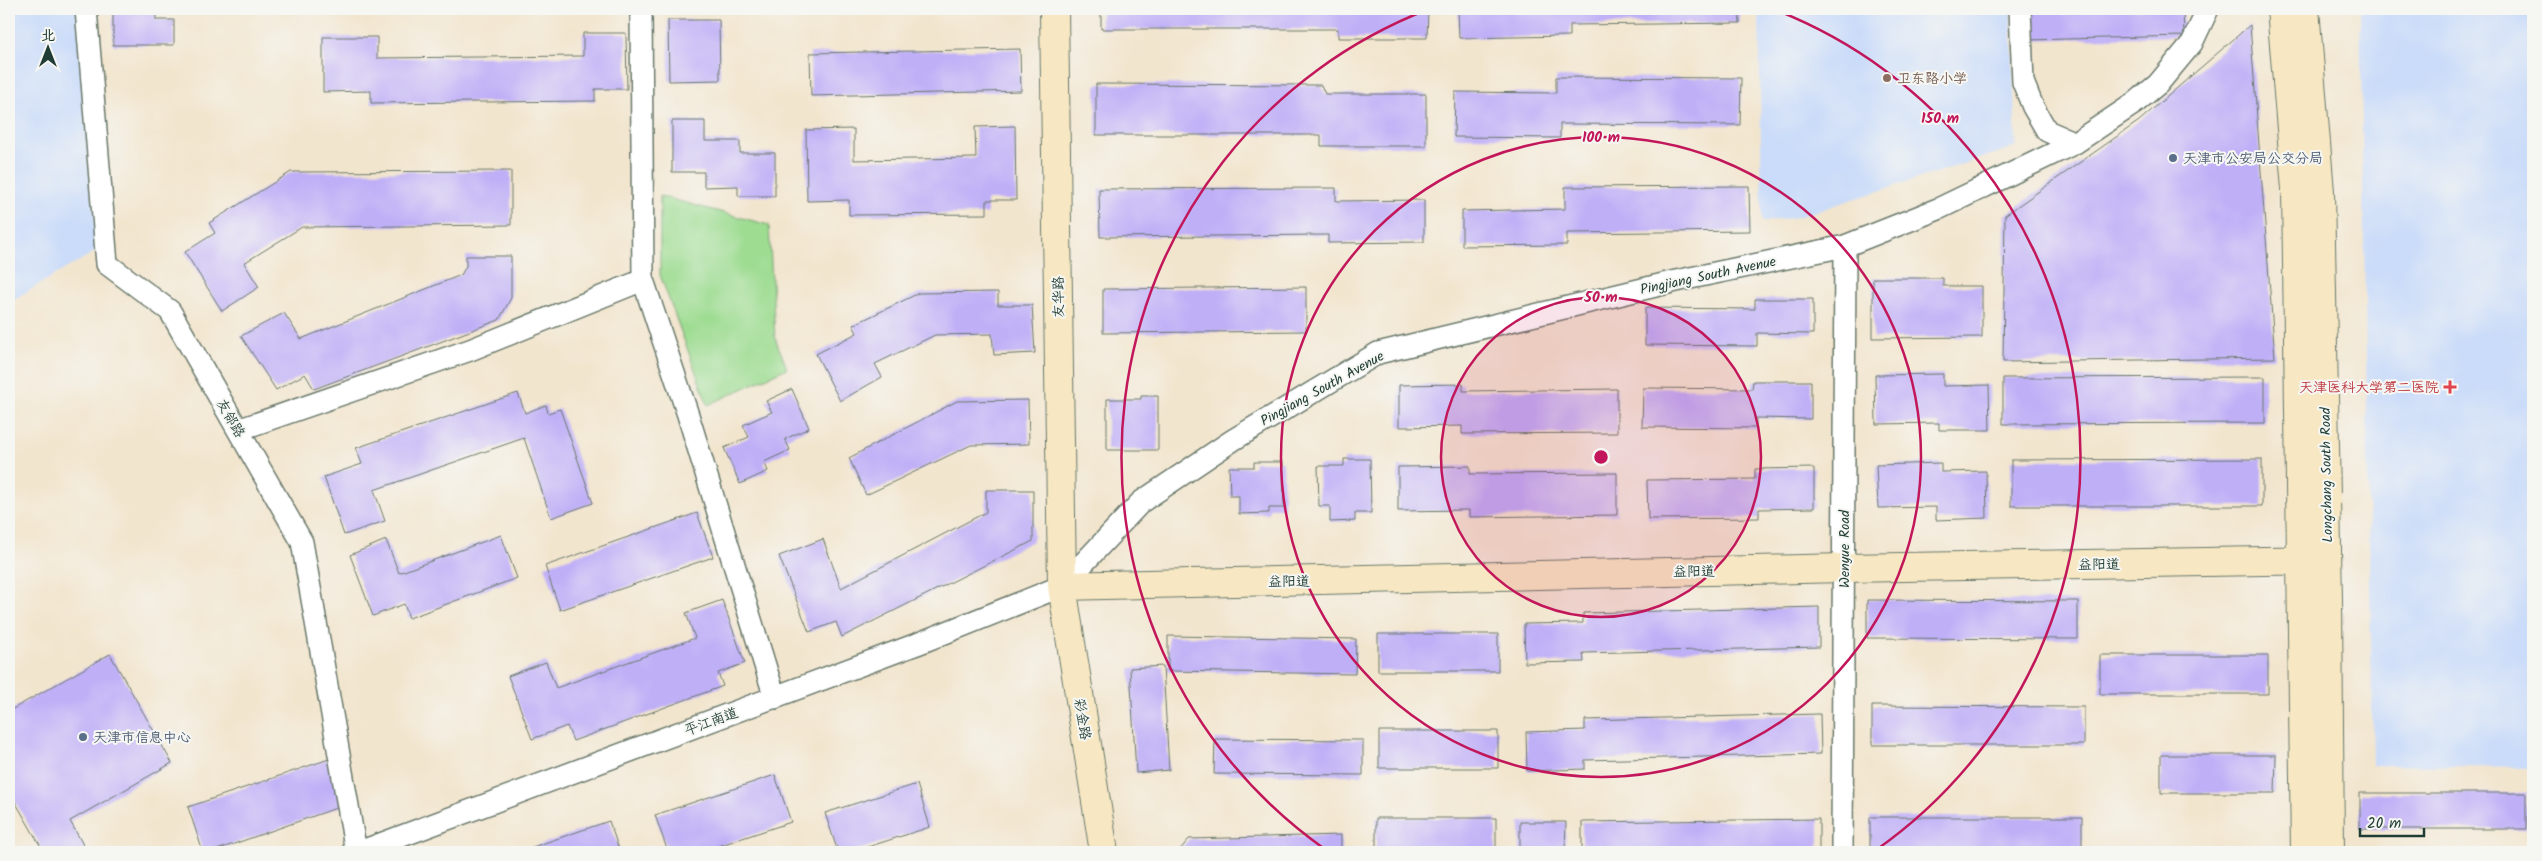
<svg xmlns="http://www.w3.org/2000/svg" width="2542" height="861" viewBox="0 0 2542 861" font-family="Kalam,'LXGW WenKai TC',sans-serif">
  <rect width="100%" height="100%" fill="#f6f6f2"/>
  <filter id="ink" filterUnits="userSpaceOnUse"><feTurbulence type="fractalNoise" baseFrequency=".02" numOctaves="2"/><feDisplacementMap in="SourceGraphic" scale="10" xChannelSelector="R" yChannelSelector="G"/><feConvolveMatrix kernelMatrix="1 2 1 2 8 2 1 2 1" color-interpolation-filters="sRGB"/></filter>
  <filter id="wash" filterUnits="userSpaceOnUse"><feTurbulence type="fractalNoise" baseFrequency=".0096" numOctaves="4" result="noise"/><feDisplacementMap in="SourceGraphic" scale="20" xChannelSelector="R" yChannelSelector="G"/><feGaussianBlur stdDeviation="1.12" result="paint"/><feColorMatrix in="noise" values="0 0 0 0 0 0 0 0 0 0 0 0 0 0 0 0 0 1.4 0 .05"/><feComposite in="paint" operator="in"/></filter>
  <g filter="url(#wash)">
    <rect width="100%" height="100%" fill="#f2e5ce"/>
    <path fill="#cadcf9" d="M9 9H77L98 250 9 302Z
      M1759 9H2011L2016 147 1798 217 1762 222Z
      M2360 9H2533V767L2373 765Z"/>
    <path fill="#9ddc91" stroke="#5e8c62" d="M660 196 769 225 775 338 787 368 708 405 660 275Z"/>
    <g id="blocks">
      <path fill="#bfaff7" d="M113 9H156V20H174V45H113Z
        M1101 9H1428L1427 38H1338V29H1101Z
        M1458 9H1739L1740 23 1570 25V36L1459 38Z
        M2028 9H2183L2184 36 2028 40Z
        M668 20H719L720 80 669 81Z
        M2250 25 2275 358 2003 362 2005 215 2139 121Z
        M583 33H626L627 89H595V101L371 103V91L323 92V37H377V58L583 56Z
        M1020 49 1021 91 811 96 810 53Z
        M1556 77 1741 78 1740 125 1560 124V138L1454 137 1455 92 1556 93Z
        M1096 84 1321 85 1325 94H1426V146H1321V135H1096Z
        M672 121H705V141H740V153H775V196H738V186L704 187V172H672Z
        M1015 126 1016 200H987V214L849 215V200L807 201 806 130 854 129V160L976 158 975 127Z
        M511 171V225L302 227 244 263 259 287 222 311 185 252 215 233 209 223 291 172Z
        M1749 186 1750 231 1567 233V245L1462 246V211L1565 209V187Z
        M1336 188V201L1424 200V242L1328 243V235L1100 237 1099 189Z
        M466 256H511V298L499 320 314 389 305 374 276 390 241 336 284 313 301 339 461 275 466 266Z
        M1873 278H1943V286H1982V337L1873 338Z
        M1306 287V331L1103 333V289Z
        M998 292V305H1032L1035 353 994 355 992 334 935 335 875 364 882 377 840 401 816 354 857 333 853 325 919 293Z
        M1755 299H1813V334L1757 333V346L1645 345V308L1755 309Z
        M1943 374V386L1989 385 1990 430H1939V423L1876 424 1875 375Z
        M2265 377V423L2003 424V378Z
        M1753 381H1811V419L1756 418V428L1642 427 1643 388 1752 389Z
        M1463 384V391L1617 389V433L1462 434V426L1399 427V385Z
        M792 389 809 428 785 439 790 450 764 462 768 471 740 484 724 448 749 437 743 425 772 412 766 401Z
        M518 393 525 413 546 405 548 413 560 409 593 503 551 518 524 438 374 490 385 521 344 535 324 477 362 464 356 448Z
        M1141 396H1158V450H1107V399H1141Z
        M1028 400 1029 444 971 445 866 495 849 458 957 401Z
        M1344 459H1370L1371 513H1355V521L1330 522V506H1319L1318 466H1344Z
        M2262 459V506H2011V460Z
        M1254 462H1283L1284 508H1269V513L1239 514V496H1230L1229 467H1254Z
        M1941 463V472L1986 471 1987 518 1936 520V507L1878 508 1876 465Z
        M1470 466V474L1617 473V515L1469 517V510L1398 511V467Z
        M1814 468V508L1759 509V518L1648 519 1647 480 1755 479V469Z
        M986 490H1033V541L842 637 836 622 809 632 779 556 823 539 841 588 986 512Z
        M697 513 713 557 560 610 545 566Z
        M501 535 517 578 409 618 404 604 373 616 350 555 386 540 399 573Z
        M722 600 745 663 718 673 723 686 573 741 567 726 532 739 508 676 546 662 556 688 695 638 686 613Z
        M1867 600 2078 601V639L1867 638Z
        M1819 607V647L1583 653 1584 662 1525 663 1524 624 1583 623V613Z
        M1378 634H1498V671H1378Z
        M1168 636 1356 639 1355 674 1168 671Z
        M110 654 172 763 70 821 87 852H44L9 791V711Z
        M2100 655H2268V694H2100Z
        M1163 666 1169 770 1136 773 1130 668Z
        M1872 706 2084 707V745H1872Z
        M1820 714 1821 754 1585 760V769L1527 771 1526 732 1585 730V720Z
        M1379 731H1498V768H1379Z
        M1215 739 1363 740V775L1214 774Z
        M2161 755H2276L2275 793H2161Z
        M329 759 345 805 211 852H203L188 807Z
        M775 775 791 822 700 852H668L655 815Z
        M917 784 930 827 852 852H838L825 813Z
        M2360 793H2526V829H2360Z
        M1870 817H2082V852H1870Z
        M1376 818H1496V852H1376Z
        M1819 819V852H1582V822Z
        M609 821 620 852H518Z
        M1520 822H1566L1565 852H1520Z
        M1341 835V852H1178L1189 839Z"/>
    </g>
  </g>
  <g filter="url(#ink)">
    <use href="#blocks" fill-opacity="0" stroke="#69786a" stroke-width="1"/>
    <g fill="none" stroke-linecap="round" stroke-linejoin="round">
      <defs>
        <path id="street" d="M86 9 107 264 170 311 302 542 356 852
          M641 9 643 280 688 415 775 698
          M2020 9 2023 82 2033 107 2047 131 2075 143
          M238 430 470 350 643 280
          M359 852 917 644 1062 586 1141 502 1233 440 1378 353 1676 281 1845 246 1938 209 2075 143 2135 103 2158 84 2192 43 2208 9
          M1842 852 1845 246"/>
        <path id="secondary" d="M1054 9 1062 586 1104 852
          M2281 9 2296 189 2305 852
          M2305 9 2320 192 2328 599 2330 852
          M1062 586 1844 568 2327 560"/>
      </defs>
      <use href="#street" stroke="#69786a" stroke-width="24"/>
      <use href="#secondary" stroke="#69786a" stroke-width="30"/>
      <use href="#street" stroke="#fff" stroke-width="21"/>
      <use href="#secondary" stroke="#f7e8c3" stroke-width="28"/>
    </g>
  </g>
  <circle cx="1601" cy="457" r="160" fill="#c2185b" fill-opacity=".12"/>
  <g fill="none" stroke="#c2185b" stroke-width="2.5">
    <circle cx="1601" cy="457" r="160"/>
    <circle cx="1601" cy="457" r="320"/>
    <path d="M1326 850A480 480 0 0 1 1429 9M1773 9A480 480 0 0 1 1876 850"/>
  </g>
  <circle fill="#8d6e63" stroke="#f6f6f2" stroke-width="2" cx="1887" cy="78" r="5"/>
  <g fill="#5c6f8a" stroke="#f6f6f2" stroke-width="2">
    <circle cx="2173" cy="158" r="5"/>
    <circle cx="83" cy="737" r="5"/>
  </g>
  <path fill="#e0444e" stroke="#f6f6f2" stroke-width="2" d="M2447.5 379.5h5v5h5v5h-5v5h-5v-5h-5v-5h5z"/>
  <g text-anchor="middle" stroke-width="4" stroke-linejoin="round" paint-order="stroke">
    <g font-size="14" fill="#785e54" stroke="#f6f6f2" text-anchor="start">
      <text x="1897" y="83">卫东路小学</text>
    </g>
    <g font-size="14" fill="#4e5e75" stroke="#f6f6f2" text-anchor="start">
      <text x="2183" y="163">天津市公安局公交分局</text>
      <text x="93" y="742">天津市信息中心</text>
    </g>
    <g font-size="14" fill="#1f3d34" stroke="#f6f6f2">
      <text transform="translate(1708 275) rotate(-12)" y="5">Pingjiang South Avenue</text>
      <text transform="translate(1058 297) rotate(-91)" y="5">友华路</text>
      <text transform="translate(1322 388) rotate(-29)" y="5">Pingjiang South Avenue</text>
      <text transform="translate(231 418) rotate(60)" y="5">友邻路</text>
      <text transform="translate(2326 475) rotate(-91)" y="5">Longchang South Road</text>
      <text transform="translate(1844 549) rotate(-90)" y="5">Wenyue Road</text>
      <text transform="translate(2099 564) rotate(-1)" y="5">益阳道</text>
      <text transform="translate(1694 571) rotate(-1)" y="5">益阳道</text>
      <text transform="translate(1289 581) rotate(-1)" y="5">益阳道</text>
      <text transform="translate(1083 719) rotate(81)" y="5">彩金路</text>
      <text transform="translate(711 721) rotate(-20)" y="5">平江南道</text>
    </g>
    <g font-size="14" fill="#be3a42" stroke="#f6f6f2" text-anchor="end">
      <text x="2439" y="392">天津医科大学第二医院</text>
    </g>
  </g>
  <circle cx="1601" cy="457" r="8" fill="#c2185b" stroke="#f6f6f2" stroke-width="2.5"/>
  <g font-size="15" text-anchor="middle" font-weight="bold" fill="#c2185b" stroke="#f6f6f2" stroke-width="4" stroke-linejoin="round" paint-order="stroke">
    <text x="1940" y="123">150 m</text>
    <text x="1601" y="142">100 m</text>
    <text x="1601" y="302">50 m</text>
  </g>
  <rect width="2542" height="861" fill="none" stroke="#f6f6f2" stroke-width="30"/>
  <g transform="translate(48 48)" stroke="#f6f6f2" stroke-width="4" paint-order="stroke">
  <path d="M0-4L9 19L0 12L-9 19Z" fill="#1f3d34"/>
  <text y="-8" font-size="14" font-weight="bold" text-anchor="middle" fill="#1f3d34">北</text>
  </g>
  <path d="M2360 828v8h64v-8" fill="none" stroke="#1f3d34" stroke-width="2.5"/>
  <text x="2367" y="828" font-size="15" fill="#1f3d34" stroke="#f6f6f2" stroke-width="4" paint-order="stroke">20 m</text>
</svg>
